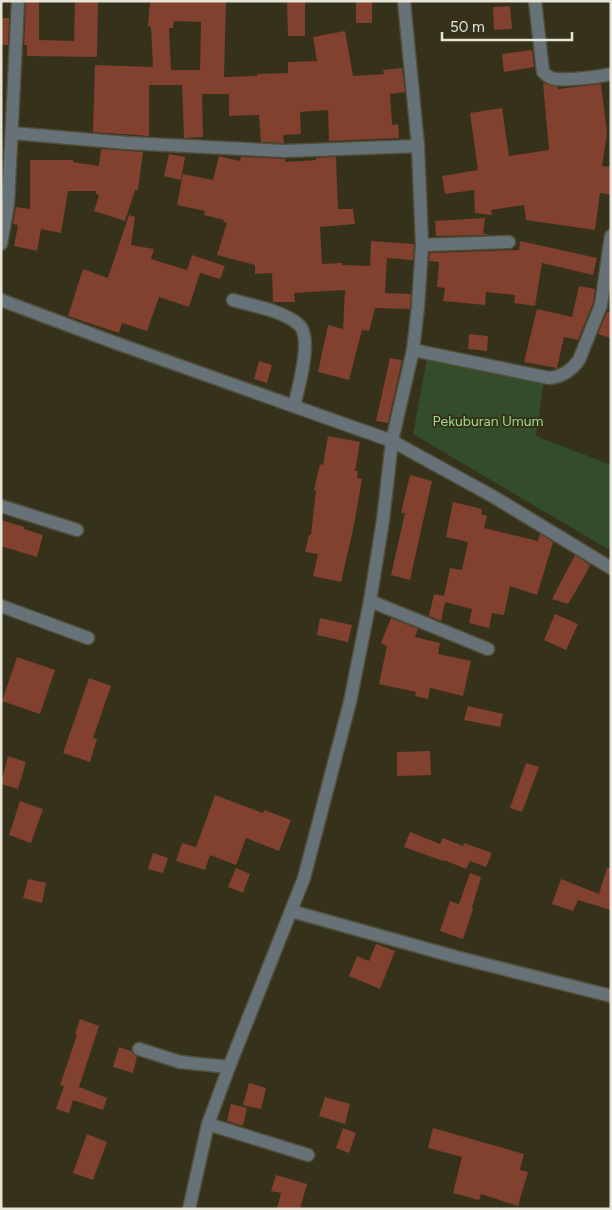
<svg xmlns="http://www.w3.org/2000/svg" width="612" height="1210" viewBox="0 0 612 1210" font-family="Figtree,sans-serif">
  <rect width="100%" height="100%" fill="#35311b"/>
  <path fill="#334d2b" d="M427 358 544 381 536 436 611 465V551L413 434Z"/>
  <path fill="#82402e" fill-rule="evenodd" d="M26 1H39V40L74 41 75 1H98L97 57 27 56V45H24Z
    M150 1H226L224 77 257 76V74L288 73V62L317 61 313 37 345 31 353 76 384 74 383 70 402 68 405 92 390 94 392 125 398 124 399 138 329 141 328 110 300 112 301 134 283 135 284 143 261 142 259 115 229 116V94H202L203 137 184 138 182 85H149V136L93 132 95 65 153 67 151 27 148 26ZM174 21 201 22 200 70H171L169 28H173Z
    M287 1H305V36H288Z
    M356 1H372V23H356Z
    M510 6 512 29 494 30 493 7Z
    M1 18H9L8 45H1Z
    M532 50 534 67 504 72 502 54Z
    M543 83 558 87V89L601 84 607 133 602 166 611 167V195L600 193 595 230 526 220 524 205 491 210 492 215 475 213 474 190 445 194 442 176 478 170 470 113 502 108 509 156 549 150Z
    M101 149 143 152 138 190H135L125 221 94 211 99 195 96 194V191H68L61 233 41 229 37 251 14 246 18 225 13 224 16 207 30 209V160H73V162L99 166Z
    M169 154 185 157 181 180 164 176Z
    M219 156 240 161 241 157 285 159V162L316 160V158L336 157 338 209H353L355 224 320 227 322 264 342 263V265L370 266 371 241 414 244 413 260 387 258 385 293 411 294 410 309 375 308 369 331 362 330 349 380 318 372 328 325 343 329 345 290 294 293 295 302H273L272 273 255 274V265L217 255 227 223 223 222 224 220 204 215 205 211 177 205 183 174 213 180Z
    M129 215 135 217 131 245 154 249 151 259 187 270 192 255 225 266 220 279 200 273 189 307 159 297 147 331 122 323 119 333 68 316 83 269 108 278Z
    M485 218 483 233 489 235 436 236 435 221Z
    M520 241 597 258 593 275 542 263 535 306 514 303 515 295 486 292 485 305 443 301 445 288 437 287 439 262 429 261 430 253 519 250Z
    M579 286 595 289 593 303 578 340 564 337 557 368 524 362 537 309 572 317Z
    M607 312 611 313V338L598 334Z
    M469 334 488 336 487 351 468 349Z
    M390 358 402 360 388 423 376 421Z
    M259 361 272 365 267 383 254 379Z
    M328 436 360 442 355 471H358L357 478 362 479 354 525 341 582 313 576 318 554 305 552 309 535H311L316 490H314L320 464 323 465Z
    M410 475 432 481 410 580 391 575 405 513H401Z
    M453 502 482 509 481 514 487 516 484 528 538 541 540 534 553 542 537 595 510 586 504 615 492 613 489 628 469 623 472 609 445 602 441 621 429 616 434 594 444 596 450 568 462 570 468 542 446 537Z
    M1 520 24 527V529L43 535 37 557 1 546Z
    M575 555 590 565 585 575 568 604 552 599Z
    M555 614 578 624 566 650 544 640Z
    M320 618 352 625 348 642 317 635Z
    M391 618 418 629 415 637 440 643 438 654 471 661 463 696 430 688 428 699 415 696 416 692 379 684 387 646 381 643Z
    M17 657 55 670 40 714 2 701Z
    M89 678 111 686 93 738 97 739 90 762 63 753Z
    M468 706 503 714 500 727 464 720Z
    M430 751 431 775 397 776V752Z
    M8 756 26 762 18 789 1 784Z
    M526 763 539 767 522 812 510 808Z
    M215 795 263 813 264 810 291 820 279 851 246 838 236 865 210 855 205 870 176 861 182 843 196 847Z
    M20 801 43 809 31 843 9 835Z
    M410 832 440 844 443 838 463 846 464 843 492 853 486 867 470 861 466 869 444 860 443 861 404 847Z
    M153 853 168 858 163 873 148 869Z
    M236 868 250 874 243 893 228 887Z
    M607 868H611V910L578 900 573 911 552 904 561 879 599 894Z
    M470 873 481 877 472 908 473 909 463 939 440 931 450 901 459 904Z
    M28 879 46 883 42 903 23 898Z
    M376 944 395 951 380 989 349 976 357 956 369 961Z
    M80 1019 99 1026 79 1087 107 1098 103 1110 73 1100 69 1113 56 1109 64 1086 60 1085 77 1035 75 1034Z
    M119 1047 131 1051 137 1057 133 1073 113 1067Z
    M249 1083 266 1088 261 1109 243 1105Z
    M325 1097 350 1104 345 1124 319 1116Z
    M231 1104 247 1108 243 1126 227 1121Z
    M343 1128 356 1133 349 1153 336 1148Z
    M433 1128 524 1154 520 1170 528 1172 518 1206 481 1194 479 1200 453 1193 462 1157 428 1148Z
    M87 1134 107 1142 93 1180 73 1173Z
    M276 1175 307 1184 300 1209H277L281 1193 271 1191Z"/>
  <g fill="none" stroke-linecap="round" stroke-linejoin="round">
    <defs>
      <path id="minor" d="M535 1 543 72C547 76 551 79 557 79 570 80 598 77 611 74
        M12 133 127 143 286 151 418 146
        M1 244 8 204 18 1
        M422 245 509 242
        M1 300 113 342 392 441 494 497 611 568
        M233 300C253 306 281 310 298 324 314 336 298 389 294 406
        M413 350 549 378C562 377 571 371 579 360L601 305 611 236
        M1 506 77 530
        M370 601 488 649
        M1 606 88 638
        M291 911 456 957 611 996
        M139 1049 180 1062 229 1067
        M208 1124 308 1155
        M189 1209 208 1124 229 1067 304 878 350 702 370 601 383 520 392 441 413 350 418 307 422 245 418 146 404 1"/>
    </defs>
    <use href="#minor" stroke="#514e39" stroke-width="15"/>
    <use href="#minor" stroke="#667277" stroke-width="12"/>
  </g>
  <g text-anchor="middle" stroke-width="4" stroke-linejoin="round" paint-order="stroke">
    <g font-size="14" fill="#9edc8c" stroke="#35311b">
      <text x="488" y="426">Pekuburan Umum</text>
    </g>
  </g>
  <rect width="612" height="1210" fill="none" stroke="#e7e5d8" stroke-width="5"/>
  <path d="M442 32v8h130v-8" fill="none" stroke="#e7e5d8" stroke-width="2.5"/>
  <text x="450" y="32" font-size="15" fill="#e7e5d8" stroke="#35311b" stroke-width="4" paint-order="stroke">50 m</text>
</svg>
